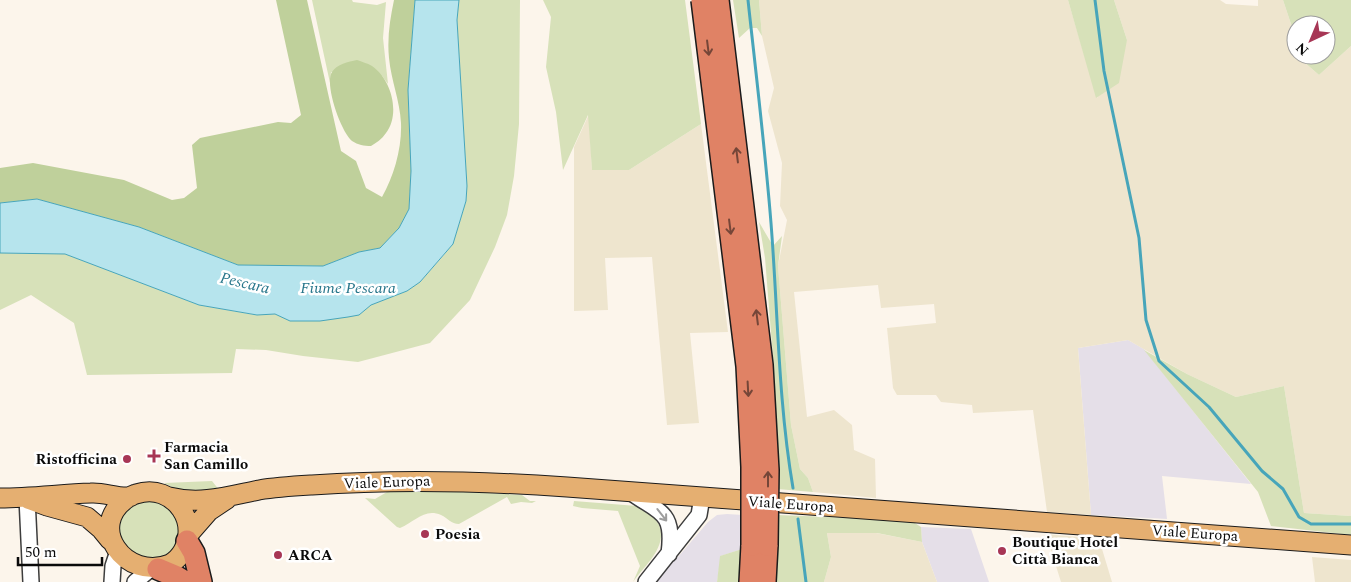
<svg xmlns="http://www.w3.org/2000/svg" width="1351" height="582" viewBox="0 0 1351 582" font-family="Spectral,serif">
  <rect width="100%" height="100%" fill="#fcf5eb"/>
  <path fill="#e5dfe8" d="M1128 340 1144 349 1251 484 1162 476 1167 519 1091 515 1078 348Z
    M727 514 743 515 742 549 721 556 717 582H652L674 555 678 557 708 522 717 515Z
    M921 527 971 529 989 582H937L922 542Z"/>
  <path fill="#eee5ce" d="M759 0H1068L1097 98 1127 40 1114 0H1220L1226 4 1258 6V0H1283L1296 39V55H1302L1304 62 1319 75 1351 46V516L1304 513 1284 386 1236 397 1187 374 1128 340 1078 348 1091 515 1047 512 1033 410 973 413 972 405 941 402 936 395H897L893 388 887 328 936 323 934 304 881 308 878 285 794 292 807 417 834 410 852 425 854 450 875 459 876 498 813 492 808 478 800 469 791 425 778 266 787 220 780 206 782 163 768 111 774 88 762 36Z
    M589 114 592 170H629L701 124 728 332 690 333 699 423 667 425 652 257 605 258 608 310 574 311V147Z
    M827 533H876L922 542 937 582H824L831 557Z
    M1046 534 1099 539 1112 582H1061Z
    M1312 557 1351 560V582H1315Z"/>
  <path fill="#d7e1b9" d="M312 0H352L353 2 377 5 386 2 383 38 388 84 382 76 331 72 330 83Z
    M459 0H520L519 124 514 176 507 215 495 247 470 300 430 343 358 362 303 356 266 350 236 349 232 373 87 375 74 323 31 295 0 310V253L65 254 199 305 256 315 275 314 291 321 359 315 371 305 407 291 420 282 443 256 453 244 466 201 467 186 457 20Z
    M543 0H685L701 124 629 170H592L588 115 563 170 556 112 546 67 551 17Z
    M733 0H759L762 36 757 28H750L739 38Z
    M1068 0H1114L1127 40 1119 83 1096 98Z
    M1283 0H1351V46L1319 75 1304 62 1302 55H1326V25H1296V39Z
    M759 222 773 246 782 236 778 266 791 425 800 469 808 478 813 492 777 489 774 370 765 258Z
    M1144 350 1187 374 1236 397 1284 386 1304 513 1351 516V535L1271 526 1258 492Z
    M212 481 220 491 181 492 164 483Z
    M448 491 522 495 530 501H536L532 503 521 502 511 504 507 497 459 524C451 524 448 518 441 515 424 508 415 522 400 528L397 527 365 498 375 499 387 492Z
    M153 500 171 508 180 526 177 546 168 557 148 563 121 545 118 539 120 519 133 504Z
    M574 501 637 506C645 509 651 513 656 520 672 543 646 564 633 582L640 566 618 511 582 508 573 506Z
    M777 515 910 520 921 527 922 542 877 533H827L831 557 824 582H775Z
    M742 549 738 582H717L720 556Z"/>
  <path fill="#bfd09b" d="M276 0H307L341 151 356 161 366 188 382 197C394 176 402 148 401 123 400 101 391 80 389 58 387 38 390 19 394 0H415L408 90 411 171 409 209 399 228 380 248 359 252 323 266 238 265 139 227 37 199 0 203V168L33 163 124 180 172 200 184 198 197 188 192 145 200 138 278 122 291 123 301 115Z
    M357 60C362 62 367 63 372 66 391 79 401 113 386 133 382 139 376 143 371 146 364 146 358 145 352 141 341 132 324 84 332 72 337 64 348 62 357 60Z"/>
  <path fill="#b6e4ed" stroke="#47a5ba" d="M415 0H459L457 20 467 186 466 201 453 244 420 282 407 291 371 305 359 315 348 317 320 321H290L275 314 257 315 199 305 65 254 0 253V203L37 199 139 227 238 265 323 266 359 252 380 248 399 228 409 209 411 171 408 90Z"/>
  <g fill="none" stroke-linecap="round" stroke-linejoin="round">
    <path stroke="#47a5ba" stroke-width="3" d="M748 0C756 74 765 148 771 223 778 311 778 400 793 488
      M1095 0 1104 71 1139 238 1146 320 1159 361 1209 407 1262 471 1283 489 1299 517 1311 524H1351
      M798 519 806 582"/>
    <defs>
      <path id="minor" d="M629 491C658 513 675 509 669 554
        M27 498 31 582
        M112 582 113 566 117 554
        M135 582 148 571
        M646 582 699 515 702 497"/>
      <path id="major" d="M169 497C201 505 229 496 259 490 277 487 295 486 312 485 397 479 482 481 567 487L1351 545
        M0 498C31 498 61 494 91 493 103 492 117 498 129 497 132 496 134 494 136 494 145 491 154 491 162 494 178 500 189 516 188 533 188 545 181 558 170 564 126 582 84 526 129 497
        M28 499 47 506 87 517 101 529 110 540
        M188 535 209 511 227 499"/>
      <path id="highway" d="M187 541 194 553 201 582
        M158 569 177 577 185 582
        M750 582 752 545
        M765 582 767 545"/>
    </defs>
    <use href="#minor" stroke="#3d3d3d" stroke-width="18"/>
    <use href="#major" stroke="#1b1b1b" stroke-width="21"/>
    <use href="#highway" stroke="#1b1b1b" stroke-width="24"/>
    <use href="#minor" stroke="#fff" stroke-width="15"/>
    <use href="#major" stroke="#e5af71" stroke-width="19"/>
    <use href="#highway" stroke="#e08265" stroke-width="21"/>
    <defs>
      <path id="highway-bridge" d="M702 0 747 366 752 467V545
        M718 0 762 365 768 470 767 545"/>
    </defs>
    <use href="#highway-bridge" stroke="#1b1b1b" stroke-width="24" stroke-linecap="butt"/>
    <use href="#highway-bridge" stroke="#e08265" stroke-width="21"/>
  </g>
  <defs><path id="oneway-shaft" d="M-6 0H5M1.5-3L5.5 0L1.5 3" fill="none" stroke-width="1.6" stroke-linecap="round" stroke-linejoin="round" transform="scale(1.25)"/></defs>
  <g stroke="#754638">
    <use href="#oneway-shaft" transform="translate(708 48) rotate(83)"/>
    <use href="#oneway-shaft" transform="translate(737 155) rotate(-97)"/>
    <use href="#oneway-shaft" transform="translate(730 227) rotate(83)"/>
    <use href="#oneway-shaft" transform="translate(757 317) rotate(-97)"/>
    <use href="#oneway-shaft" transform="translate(748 389) rotate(87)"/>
    <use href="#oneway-shaft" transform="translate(768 479) rotate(-90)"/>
  </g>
  <use stroke="#9d9d9d" href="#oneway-shaft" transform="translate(662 515) rotate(52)"/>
  <g fill="#a73655" stroke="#fff" stroke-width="2">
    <path d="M151.5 448.5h5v5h5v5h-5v5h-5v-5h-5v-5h5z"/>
    <circle cx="127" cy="459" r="5"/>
    <circle cx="425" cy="534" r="5"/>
    <circle cx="1002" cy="551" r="5"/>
    <circle cx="278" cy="555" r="5"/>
  </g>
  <g text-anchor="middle" stroke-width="5" stroke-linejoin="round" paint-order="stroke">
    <g font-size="15" font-weight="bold" fill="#0a0a0a" stroke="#fff" text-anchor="start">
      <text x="164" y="452">Farmacia<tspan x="164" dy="17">San Camillo</tspan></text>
      <text x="117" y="464" text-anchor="end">Ristofficina</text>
      <text x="435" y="539">Poesia</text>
      <text x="1012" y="547">Boutique Hotel<tspan x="1012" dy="17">Città Bianca</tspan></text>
      <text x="288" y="560">ARCA</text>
    </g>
    <g font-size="15" fill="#0a0a0a" stroke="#fff">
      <text transform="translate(387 482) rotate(-2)" y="5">Viale Europa</text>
      <text transform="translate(791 504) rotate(4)" y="5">Viale Europa</text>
      <text transform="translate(1195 533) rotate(4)" y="5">Viale Europa</text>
    </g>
    <g font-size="16" font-style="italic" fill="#26758a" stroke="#fff">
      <text transform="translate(245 282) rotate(13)" y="6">Pescara</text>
      <text x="348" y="293">Fiume Pescara</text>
    </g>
  </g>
  <g transform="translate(1311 40) rotate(224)"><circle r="24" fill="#ffffff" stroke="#9d9d9d"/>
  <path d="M0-4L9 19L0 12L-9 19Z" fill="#a73655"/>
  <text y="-8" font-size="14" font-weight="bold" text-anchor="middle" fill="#0a0a0a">N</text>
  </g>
  <path d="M18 557v8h84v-8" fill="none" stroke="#0a0a0a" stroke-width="2.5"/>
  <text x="25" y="557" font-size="15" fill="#0a0a0a" stroke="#ffffff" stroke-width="4" paint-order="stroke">50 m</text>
</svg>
